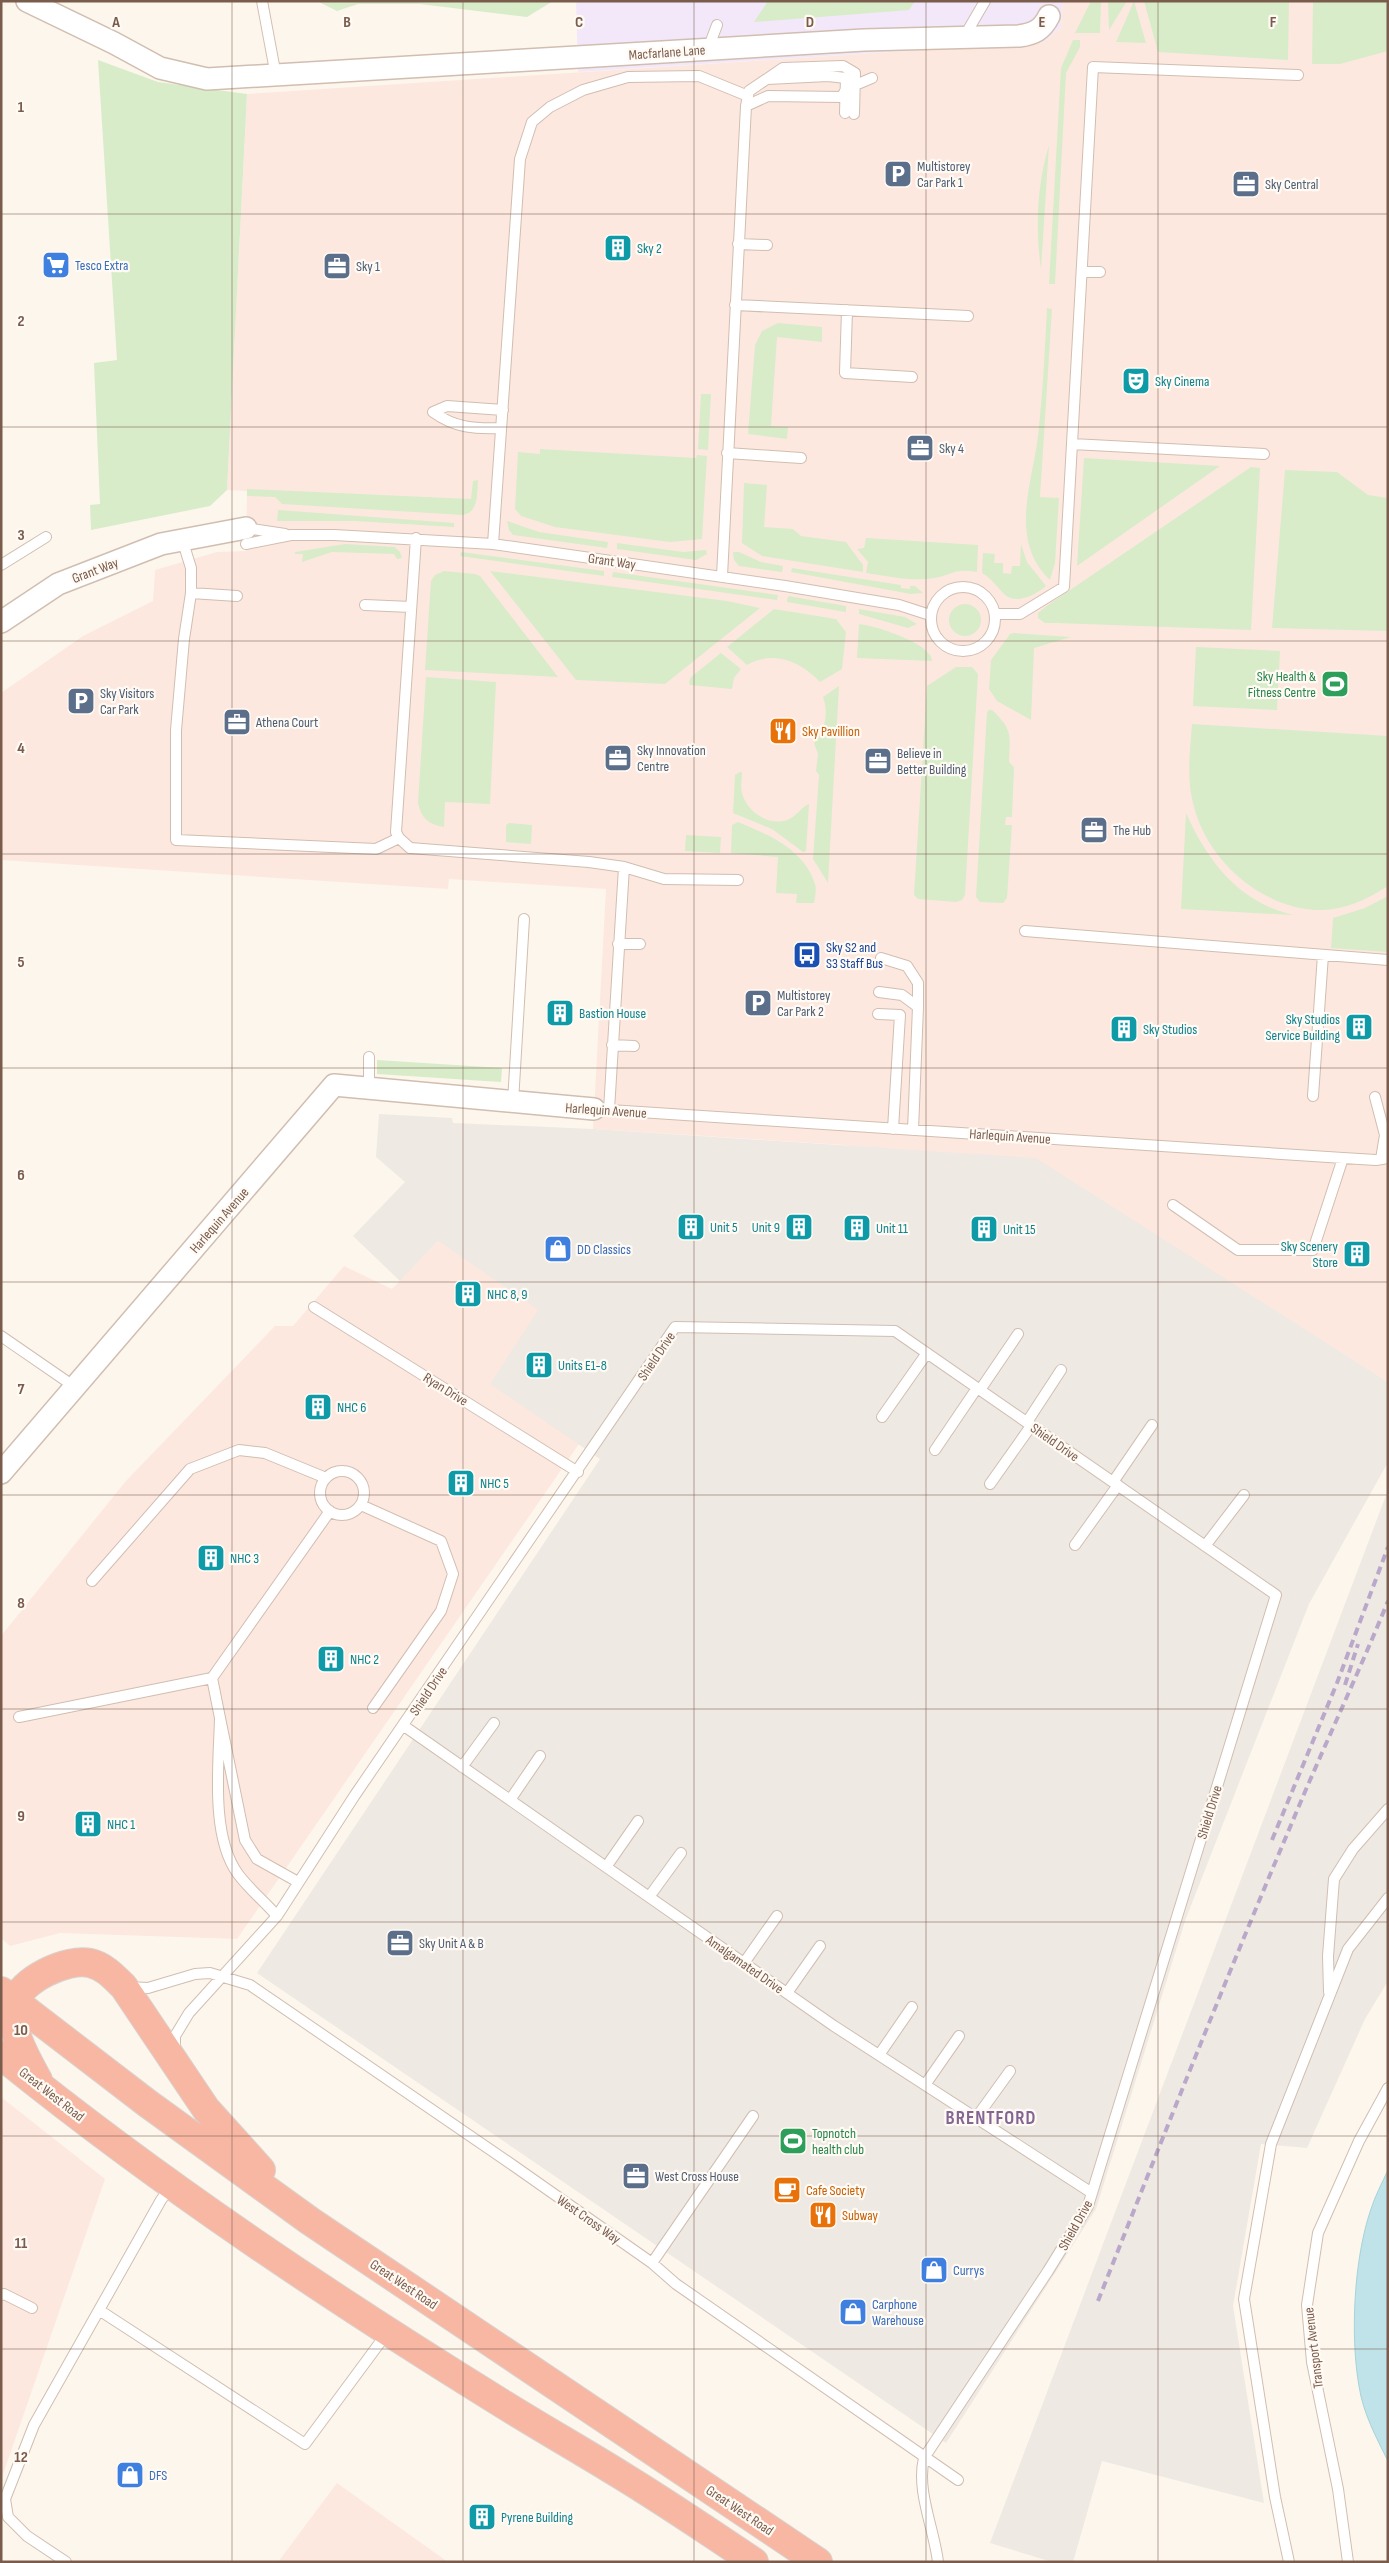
<svg xmlns="http://www.w3.org/2000/svg" width="1389" height="2563" viewBox="0 0 1389 2563" font-family="'Sofia Sans Condensed',sans-serif">
  <rect width="100%" height="100%" fill="#fdf6ec"/>
  <path fill="#fde8e0" d="M1063 1H1388V1382L1116 1210 845 1145 593 1129 606 889 449 879 448 889 1 860V693L83 636 153 601 155 570 217 552 246 551 247 491 227 490 247 94 1044 42 1061 27Z
    M438 1241 539 1310 579 1444 237 1939 60 1933 10 1946 1 1938V1636L125 1482 275 1326H293L344 1266 392 1289Z
    M1 2097 105 2179 1 2480Z
    M337 2483 448 2562H278Z"/>
  <path fill="#efe9e4" d="M379 1114 452 1118 453 1123 593 1129 1036 1158 1388 1382V1462L1309 1604 1185 1921 1096 2209 946 2443 257 1973 600 1459 490 1384 538 1310 438 1241 400 1281 353 1236 405 1182 376 1157Z
    M1388 1490V1981L1365 2019 1307 2148 1261 2144 1233 2306 1264 2503 1102 2461 1073 2562H1052L990 2543Z"/>
  <path fill="#f3e8fa" d="M576 1H1063L1061 27 1044 42 578 72Z"/>
  <path fill="#d8ecc9" d="M317 1H553L527 17 420 4H358L337 11Z
    M768 1H915L909 10 754 22Z
    M1091 1H1101L1100 33H1075Z
    M1108 1H1127L1109 30Z
    M1134 1 1146 43 1116 42Z
    M1144 1H1289L1288 60 1158 52Z
    M1313 1H1388V51L1340 64H1312Z
    M1073 40H1080V47L1066 73 1055 284H1049L1061 68Z
    M98 60 158 82 247 94 227 490 210 506 91 530 90 505 100 504 94 363 117 360Z
    M1049 145 1041 269C1035 227 1037 186 1049 145Z
    M1047 308 1052 309 1040 497 1059 498 1055 563 1050 580C1006 538 1035 478 1039 427 1043 388 1045 348 1047 308Z
    M778 323 822 327V342L777 337 771 426 788 427 787 439 748 434 755 345 762 331Z
    M701 394H711L708 450 698 449Z
    M540 449 696 458 697 455 707 456 702 539 670 542 555 527 521 516 515 509 518 452 540 454Z
    M1084 458 1220 466 1077 566Z
    M1251 467 1260 468 1251 630 1056 623H1045L1038 618V613L1048 605Z
    M1285 470 1337 472 1368 495 1388 498V631L1272 628Z
    M478 480C477 493 479 512 463 515L282 504 275 497 247 496V489L471 499 473 481Z
    M744 483 767 485 764 527 793 529 801 536 846 542 863 565V572L762 556 742 543Z
    M278 510 454 523V527L355 521H277Z
    M507 521 539 532 608 542 607 548 513 535 509 530Z
    M866 538 978 545 977 572C952 568 954 575 934 578 912 582 888 576 866 573L868 562 857 549 864 548Z
    M617 543 683 552 706 550 707 554 696 560 617 549Z
    M345 544 395 547 400 552 402 558 397 559 394 554 332 552 302 562 303 554H295V552Z
    M1021 544 1027 562 1046 586C1037 594 1017 605 1005 595 997 587 992 579 982 573L983 553 995 554 994 563H1003V573L1011 574 1012 566H1020Z
    M461 552 604 571V576L460 556Z
    M733 552H739L761 562 783 566 782 572 739 566 734 560Z
    M792 568 901 585V588L910 589V586H915L923 593 911 594 791 572Z
    M444 571 475 574 480 576 558 677 425 670 431 581 435 575Z
    M490 571 727 601 760 608 665 684 576 680Z
    M613 572 778 595 777 600 612 577Z
    M788 596 846 606V612L787 602Z
    M949 620a16 16 0 1 1 32 0a16 16 0 1 1-32 0Z
    M774 609 836 619 846 632 842 669 820 682C800 661 773 650 747 665L727 647Z
    M859 609 905 617 917 624 908 628 859 614Z
    M859 624C874 625 933 644 932 661L857 658Z
    M1014 633 1071 637 1034 648 1031 720 997 701 989 689 991 660 1010 634Z
    M1196 647 1280 651 1277 710 1193 706Z
    M721 653 741 669 734 678 732 689 690 685 689 682 691 677Z
    M956 667H972L978 674 965 895 962 900 956 902 918 899 914 895 927 686Z
    M426 677 496 682 490 804 445 802 444 827C429 825 421 818 418 803Z
    M839 686 828 883 813 859 819 775 816 771 818 754 814 743C825 730 829 714 823 697Z
    M989 710H992C1013 730 1010 734 1009 762L1014 767 1012 817H1006L1005 825H1012L1007 898 1003 903 980 902 976 897 987 712Z
    M1192 724 1388 736V886C1368 899 1345 910 1321 910 1264 910 1208 862 1194 807 1186 780 1190 752 1192 724Z
    M740 772H742C742 780 740 789 743 796 749 813 769 826 787 820 796 817 802 806 809 804L806 851 803 852 772 829 733 813 735 775Z
    M1186 813C1208 862 1239 902 1293 915L1181 909Z
    M738 822C769 835 804 849 815 884 817 889 815 898 814 903H796L797 894 776 893 778 857 731 853 732 825Z
    M509 823 532 825 531 844 506 842V825Z
    M686 835 721 837 720 853 685 851Z
    M1388 896V952L1331 948 1333 918 1365 908Z
    M377 1060 502 1068 501 1082 377 1074Z"/>
  <path fill="#bfe3e8" stroke="#a5d3da" d="M1388 2170V2461C1376 2437 1363 2413 1359 2386 1350 2335 1354 2258 1371 2209 1375 2196 1382 2183 1388 2170Z"/>
  <g fill="none" stroke-linecap="round" stroke-linejoin="round">
    <defs>
      <path id="lane" d="M262 1 276 76
        M964 37 985 1
        M708 49 717 25
        M767 79 828 76 846 78 845 113
        M746 106 768 96 842 97 846 89 872 78
        M738 244 767 245
        M1082 272H1100
        M735 305 968 316
        M847 310 845 373 912 377
        M501 428C475 429 455 428 433 412L447 406 503 410
        M1072 444 1264 454
        M727 453 801 458
        M246 528 285 534
        M416 538 396 832 399 838 410 848 589 862 624 867 609 1110
        M182 539 191 568V593L237 596
        M246 544 291 535H334L493 544 785 586 899 605 930 615
        M493 544 520 159 532 122 550 107 583 90 628 77 699 76 748 96
        M1 565 46 537
        M722 576 746 106 749 91 783 68 843 66 855 73 854 114
        M931 619a32 32 0 1 1 64 0a32 32 0 1 1-64 0Z
        M191 593 184 639 176 730V840L376 849 399 838
        M365 605 411 607
        M995 614H1020L1064 587 1093 67 1298 75
        M624 867 664 879 738 880
        M1025 931 1388 960
        M618 944H640
        M881 958 907 966 918 983V1007
        M879 992 902 995 918 1007 913 1130
        M878 1014 900 1015 893 1129
        M612 1045 634 1046
        M369 1088V1057
        M1313 1096 1323 955
        M1375 1097 1385 1135 1381 1159
        M513 1102 524 919
        M594 1109 1343 1158 1376 1160 1388 1158
        M1173 1205 1238 1250H1313L1343 1158
        M314 1307 578 1472
        M1 1336 75 1387
        M980 1390 1018 1334
        M882 1417 927 1353
        M1027 1422 1061 1370
        M935 1450 977 1388
        M320 1493a22 22 0 1 1 44 0a22 22 0 1 1-44 0Z
        M1113 1482 1152 1425
        M990 1484 1031 1426
        M361 1505 441 1541 453 1574 441 1611 373 1708
        M1075 1545 1118 1485
        M1205 1546 1244 1495
        M92 1581 190 1469 239 1450 265 1453 326 1478
        M19 1717 212 1678
        M220 1718 212 1678 330 1511
        M404 1726 834 2026 1092 2193
        M462 1767 494 1723
        M510 1800 540 1756
        M606 1867 638 1821
        M649 1897 681 1853
        M277 1916C265 1902 249 1889 238 1874 210 1836 219 1762 220 1718L245 1840 257 1859 298 1882
        M744 1963 777 1916
        M128 1987 148 1988 195 1974 210 1973 250 1985 514 2166 652 2263 676 2284 958 2480
        M1329 1992 1328 1956 1334 1879 1353 1849 1388 1809
        M787 1993 820 1946
        M175 2052V2036L189 2013 277 1916 355 1795 675 1327 895 1331 1276 1595 1088 2206 1048 2271 924 2458C916 2491 934 2528 938 2562
        M879 2055 912 2007
        M925 2085 959 2036
        M976 2118 1010 2071
        M172 2185 161 2200 99 2310 305 2444 387 2333
        M652 2263 753 2116
        M1 2295 4 2294 32 2308
        M66 2562 27 2536 8 2517 5 2499 34 2425 99 2310
        M1289 2562 1275 2497 1244 2299 1271 2144 1348 1949 1388 1898
        M1348 2562 1338 2489 1312 2362 1307 2305 1318 2233 1359 2141 1388 2088"/>
      <path id="street" d="M27 1 114 43 160 68 207 79 864 40 1019 36C1034 34 1042 30 1049 16
        M1 622 58 584 161 544 246 528
        M1 1473 334 1085 594 1109"/>
      <path id="highway" d="M1 1991 147 2103 310 2221 818 2562
        M1 2055C159 2183 330 2297 503 2404 543 2429 584 2452 624 2477 668 2504 711 2533 754 2562
        M38 2080C27 2060 8 2028 14 2004 20 1980 67 1958 90 1963 104 1966 114 1977 124 1987L206 2109 261 2170"/>
    </defs>
    <use href="#lane" stroke="#d1beb0" stroke-width="12"/>
    <use href="#street" stroke="#d1beb0" stroke-width="24"/>
    <use href="#highway" stroke="#dad1cd" stroke-width="30"/>
    <use href="#lane" stroke="#fff" stroke-width="10"/>
    <use href="#street" stroke="#fff" stroke-width="21"/>
    <use href="#highway" stroke="#f7b7a3" stroke-width="28"/>
    <path stroke="#b9a8c9" stroke-width="4" stroke-dasharray="8 5" stroke-linecap="butt" d="M1345 1685 1358 1644
      M1272 1840 1337 1683 1388 1547
      M1098 2301C1161 2142 1224 1983 1291 1825 1322 1750 1357 1677 1388 1601"/>
  </g>
  <path fill="none" stroke="#7a5c4d" stroke-width="1" stroke-opacity="0.55" d="M232 1V2562M463 1V2562M694 1V2562M926 1V2562M1158 1V2562M1 214H1388M1 427H1388M1 641H1388M1 854H1388M1 1068H1388M1 1282H1388M1 1495H1388M1 1709H1388M1 1922H1388M1 2136H1388M1 2349H1388"/>
  <defs>
    <symbol id="parking-square" viewBox="-11 -11 22 22"><rect x="-9" y="-9" width="18" height="18" rx="4" fill="#5c6f8a" stroke="#fffaf3"/><path d="M-3.5-5.5H1a3.5 3.5 0 0 1 0 7H-1V5.5H-3.5ZM-1-3.4V-.6H.8a1.4 1.4 0 0 0 0-2.8Z" fill="#fff"/></symbol>
    <symbol id="office-square" viewBox="-11 -11 22 22"><rect x="-9" y="-9" width="18" height="18" rx="4" fill="#5c6f8a" stroke="#fffaf3"/><path d="M-6-3h4V-5.5h4V-3h4V5H-6ZM-1-4.5V-3h2v-1.5ZM-6 0V1H6V0Z" fill="#fff"/></symbol>
    <symbol id="building-square" viewBox="-11 -11 22 22"><rect x="-9" y="-9" width="18" height="18" rx="4" fill="#0f9aa8" stroke="#fffaf3"/><path d="M-4-6H4V6H1V3H-1V6H-4ZM-2.5-4.3h1.7v1.8h-1.7ZM.8-4.3h1.7v1.8H.8ZM-2.5-1h1.7V.8h-1.7ZM.8-1h1.7V.8H.8Z" fill="#fff"/></symbol>
    <symbol id="supermarket-square" viewBox="-11 -11 22 22"><rect x="-9" y="-9" width="18" height="18" rx="4" fill="#3f7fe0" stroke="#fffaf3"/><path d="M-6-5.5h2.5l.6 2H6L4.5 2H-2.5L-4.4-4H-6ZM-1.5 3.2a1.3 1.3 0 1 0 .1 0ZM3 3.2a1.3 1.3 0 1 0 .1 0Z" fill="#fff"/></symbol>
    <symbol id="theatre-square" viewBox="-11 -11 22 22"><rect x="-9" y="-9" width="18" height="18" rx="4" fill="#0f9aa8" stroke="#fffaf3"/><path d="M-5-5.5Q0-4 5-5.5V0Q5 5 0 6Q-5 5-5 0ZM-3.3-2.5H-1v1.5H-3.3ZM1-2.5H3.3v1.5H1ZM-2.8 1Q0 5.5 2.8 1Z" fill="#fff"/></symbol>
    <symbol id="stadium-square" viewBox="-11 -11 22 22"><rect x="-9" y="-9" width="18" height="18" rx="4" fill="#2e9e5b" stroke="#fffaf3"/><path d="M0-5a6.5 5 0 1 0 0 10a6.5 5 0 1 0 0-10ZM-3.5-1.8h7v3.6h-7Z" fill="#fff"/></symbol>
    <symbol id="restaurant-square" viewBox="-11 -11 22 22"><rect x="-9" y="-9" width="18" height="18" rx="4" fill="#e8710a" stroke="#fffaf3"/><path d="M-5-6h1v4h1v-4h1v4h1v-4h1v5L-1.5 .5V6h-2V.5L-5-1ZM5-6V6H3V1.5H1.5Q1.5-4 5-6Z" fill="#fff"/></symbol>
    <symbol id="bus-square" viewBox="-11 -11 22 22"><rect x="-9" y="-9" width="18" height="18" rx="4" fill="#1a4fb4" stroke="#fffaf3"/><path d="M-5-6H5V4H4V6H2V4H-2V6H-4V4H-5ZM-3.5-4V0h7V-4ZM-3.5 1.2v1.5H-2V1.2ZM2 1.2v1.5H3.5V1.2Z" fill="#fff"/></symbol>
    <symbol id="shop-square" viewBox="-11 -11 22 22"><rect x="-9" y="-9" width="18" height="18" rx="4" fill="#3f7fe0" stroke="#fffaf3"/><path d="M-5-2.5h2.3a2.7 3.5 0 0 1 5.4 0H5L5.5 6h-11ZM-1.5-2.5h3a1.5 2.3 0 0 0-3 0Z" fill="#fff"/></symbol>
    <symbol id="cafe-square" viewBox="-11 -11 22 22"><rect x="-9" y="-9" width="18" height="18" rx="4" fill="#e8710a" stroke="#fffaf3"/><path d="M-5.5-4.5H6V0H3Q3 3.5 0 3.5H-2.5Q-5.5 3.5-5.5 0ZM3-3.2v2h1.7v-2ZM-6 4.5H4V6H-6Z" fill="#fff"/></symbol>
  </defs>
  <g fill-rule="evenodd">
    <use href="#parking-square" x="882" y="158" width="32" height="32"/>
    <use href="#office-square" x="1230" y="168" width="32" height="32"/>
    <use href="#building-square" x="602" y="232" width="32" height="32"/>
    <use href="#supermarket-square" x="40" y="249" width="32" height="32"/>
    <use href="#office-square" x="321" y="250" width="32" height="32"/>
    <use href="#theatre-square" x="1120" y="365" width="32" height="32"/>
    <use href="#office-square" x="904" y="432" width="32" height="32"/>
    <use href="#stadium-square" x="1319" y="668" width="32" height="32"/>
    <use href="#parking-square" x="65" y="685" width="32" height="32"/>
    <use href="#office-square" x="221" y="706" width="32" height="32"/>
    <use href="#restaurant-square" x="767" y="715" width="32" height="32"/>
    <use href="#office-square" x="602" y="742" width="32" height="32"/>
    <use href="#office-square" x="862" y="745" width="32" height="32"/>
    <use href="#office-square" x="1078" y="814" width="32" height="32"/>
    <use href="#bus-square" x="791" y="939" width="32" height="32"/>
    <use href="#parking-square" x="742" y="987" width="32" height="32"/>
    <use href="#building-square" x="544" y="997" width="32" height="32"/>
    <use href="#building-square" x="1343" y="1011" width="32" height="32"/>
    <use href="#building-square" x="1108" y="1013" width="32" height="32"/>
    <use href="#building-square" x="675" y="1211" width="32" height="32"/>
    <use href="#building-square" x="783" y="1211" width="32" height="32"/>
    <use href="#building-square" x="841" y="1212" width="32" height="32"/>
    <use href="#building-square" x="968" y="1213" width="32" height="32"/>
    <use href="#shop-square" x="542" y="1233" width="32" height="32"/>
    <use href="#building-square" x="1341" y="1238" width="32" height="32"/>
    <use href="#building-square" x="452" y="1278" width="32" height="32"/>
    <use href="#building-square" x="523" y="1349" width="32" height="32"/>
    <use href="#building-square" x="302" y="1391" width="32" height="32"/>
    <use href="#building-square" x="445" y="1467" width="32" height="32"/>
    <use href="#building-square" x="195" y="1542" width="32" height="32"/>
    <use href="#building-square" x="315" y="1643" width="32" height="32"/>
    <use href="#building-square" x="72" y="1808" width="32" height="32"/>
    <use href="#office-square" x="384" y="1927" width="32" height="32"/>
    <use href="#stadium-square" x="777" y="2125" width="32" height="32"/>
    <use href="#office-square" x="620" y="2160" width="32" height="32"/>
    <use href="#cafe-square" x="771" y="2174" width="32" height="32"/>
    <use href="#restaurant-square" x="807" y="2199" width="32" height="32"/>
    <use href="#shop-square" x="918" y="2254" width="32" height="32"/>
    <use href="#shop-square" x="837" y="2296" width="32" height="32"/>
    <use href="#shop-square" x="114" y="2459" width="32" height="32"/>
    <use href="#building-square" x="466" y="2501" width="32" height="32"/>
  </g>
  <g text-anchor="middle" stroke-width="4.5" stroke-linejoin="round" paint-order="stroke">
    <g font-size="14" fill="#7a5c4d" stroke="#fffaf3">
      <text transform="translate(667 52) rotate(-4)" y="5">Macfarlane Lane</text>
      <text transform="translate(612 561) rotate(8)" y="5">Grant Way</text>
      <text transform="translate(95 570) rotate(-21)" y="5">Grant Way</text>
      <text transform="translate(606 1110) rotate(4)" y="5">Harlequin Avenue</text>
      <text transform="translate(1010 1136) rotate(4)" y="5">Harlequin Avenue</text>
      <text transform="translate(219 1220) rotate(-49)" y="5">Harlequin Avenue</text>
      <text transform="translate(656 1356) rotate(-56)" y="5">Shield Drive</text>
      <text transform="translate(446 1389) rotate(32)" y="5">Ryan Drive</text>
      <text transform="translate(1055 1442) rotate(35)" y="5">Shield Drive</text>
      <text transform="translate(428 1691) rotate(-56)" y="5">Shield Drive</text>
      <text transform="translate(1209 1812) rotate(-73)" y="5">Shield Drive</text>
      <text transform="translate(745 1964) rotate(35)" y="5">Amalgamated Drive</text>
      <text transform="translate(52 2094) rotate(38)" y="5">Great West Road</text>
      <text transform="translate(589 2219) rotate(35)" y="5">West Cross Way</text>
      <text transform="translate(1075 2225) rotate(-61)" y="5">Shield Drive</text>
      <text transform="translate(404 2284) rotate(34)" y="5">Great West Road</text>
      <text transform="translate(1313 2348) rotate(-97)" y="5">Transport Avenue</text>
      <text transform="translate(740 2510) rotate(34)" y="5">Great West Road</text>
    </g>
    <g font-size="14" fill="#4e5e75" stroke="#fffaf3" text-anchor="start">
      <text x="917" y="171">Multistorey<tspan x="917" dy="16">Car Park 1</tspan></text>
      <text x="1265" y="189">Sky Central</text>
      <text x="356" y="271">Sky 1</text>
      <text x="939" y="453">Sky 4</text>
      <text x="100" y="698">Sky Visitors<tspan x="100" dy="16">Car Park</tspan></text>
      <text x="256" y="727">Athena Court</text>
      <text x="637" y="755">Sky Innovation<tspan x="637" dy="16">Centre</tspan></text>
      <text x="897" y="758">Believe in<tspan x="897" dy="16">Better Building</tspan></text>
      <text x="1113" y="835">The Hub</text>
      <text x="777" y="1000">Multistorey<tspan x="777" dy="16">Car Park 2</tspan></text>
      <text x="419" y="1948">Sky Unit A &amp; B</text>
      <text x="655" y="2181">West Cross House</text>
    </g>
    <g font-size="14" fill="#0d838f" stroke="#fffaf3" text-anchor="start">
      <text x="637" y="253">Sky 2</text>
      <text x="1155" y="386">Sky Cinema</text>
      <text x="579" y="1018">Bastion House</text>
      <text x="1340" y="1024" text-anchor="end">Sky Studios<tspan x="1340" dy="16">Service Building</tspan></text>
      <text x="1143" y="1034">Sky Studios</text>
      <text x="710" y="1232">Unit 5</text>
      <text x="780" y="1232" text-anchor="end">Unit 9</text>
      <text x="876" y="1233">Unit 11</text>
      <text x="1003" y="1234">Unit 15</text>
      <text x="1338" y="1251" text-anchor="end">Sky Scenery<tspan x="1338" dy="16">Store</tspan></text>
      <text x="487" y="1299">NHC 8, 9</text>
      <text x="558" y="1370">Units E1-8</text>
      <text x="337" y="1412">NHC 6</text>
      <text x="480" y="1488">NHC 5</text>
      <text x="230" y="1563">NHC 3</text>
      <text x="350" y="1664">NHC 2</text>
      <text x="107" y="1829">NHC 1</text>
      <text x="501" y="2522">Pyrene Building</text>
    </g>
    <g font-size="14" fill="#366cbe" stroke="#fffaf3" text-anchor="start">
      <text x="75" y="270">Tesco Extra</text>
      <text x="577" y="1254">DD Classics</text>
      <text x="953" y="2275">Currys</text>
      <text x="872" y="2309">Carphone<tspan x="872" dy="16">Warehouse</tspan></text>
      <text x="149" y="2480">DFS</text>
    </g>
    <g font-size="14" fill="#27864d" stroke="#fffaf3" text-anchor="end">
      <text x="1316" y="681">Sky Health &amp;<tspan x="1316" dy="16">Fitness Centre</tspan></text>
      <text x="812" y="2138" text-anchor="start">Topnotch<tspan x="812" dy="16">health club</tspan></text>
    </g>
    <g font-size="14" fill="#c56008" stroke="#fffaf3" text-anchor="start">
      <text x="802" y="736">Sky Pavillion</text>
      <text x="806" y="2195">Cafe Society</text>
      <text x="842" y="2220">Subway</text>
    </g>
    <g font-size="14" fill="#164399" stroke="#fffaf3" text-anchor="start">
      <text x="826" y="952">Sky S2 and<tspan x="826" dy="16">S3 Staff Bus</tspan></text>
    </g>
    <g font-size="19" font-weight="bold" letter-spacing="1" fill="#846695" stroke="#fffaf3">
      <text x="991" y="2124">BRENTFORD</text>
    </g>
  </g>
  <g font-size="16" text-anchor="middle" font-weight="bold" fill="#7a5c4d" stroke="#fffaf3" stroke-width="4.5" stroke-linejoin="round" paint-order="stroke">
    <text x="116" y="27">A</text>
    <text x="347" y="27">B</text>
    <text x="579" y="27">C</text>
    <text x="810" y="27">D</text>
    <text x="1042" y="27">E</text>
    <text x="1273" y="27">F</text>
    <text x="21" y="112">1</text>
    <text x="21" y="326">2</text>
    <text x="21" y="540">3</text>
    <text x="21" y="753">4</text>
    <text x="21" y="967">5</text>
    <text x="21" y="1180">6</text>
    <text x="21" y="1394">7</text>
    <text x="21" y="1608">8</text>
    <text x="21" y="1821">9</text>
    <text x="21" y="2035">10</text>
    <text x="21" y="2248">11</text>
    <text x="21" y="2462">12</text>
  </g>
  <rect width="1389" height="2563" fill="none" stroke="#7a5c4d" stroke-width="5"/>
</svg>
